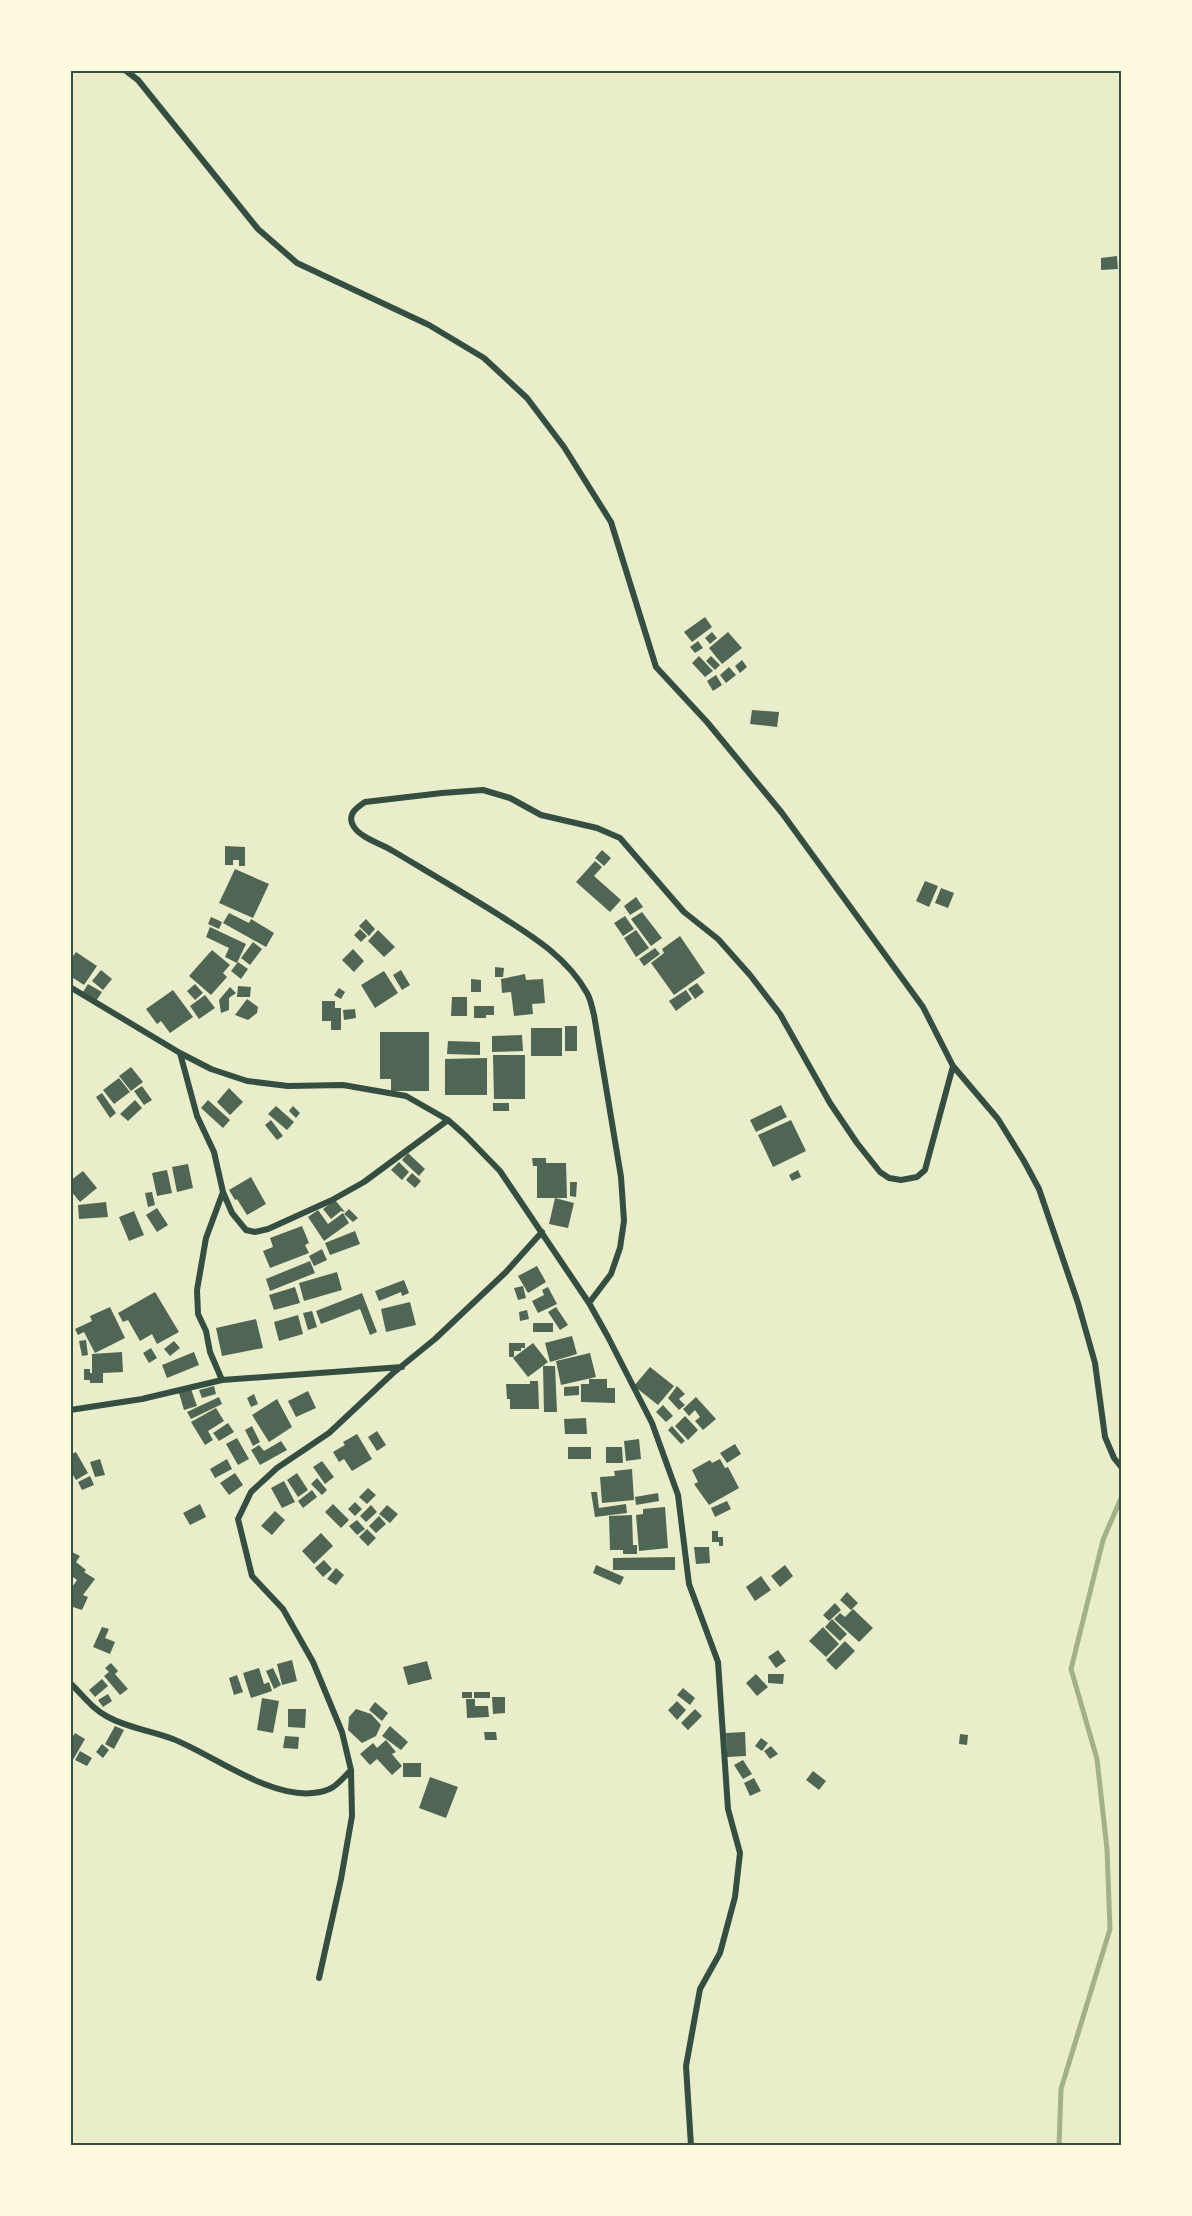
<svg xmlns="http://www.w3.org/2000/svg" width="1192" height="2216" viewBox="0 0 1192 2216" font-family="Helvetica,sans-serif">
  <rect width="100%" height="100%" fill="#e9edc9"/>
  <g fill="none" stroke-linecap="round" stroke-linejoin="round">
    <path stroke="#a3b18a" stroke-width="5" d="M1059 2146 1061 2089 1110 1929 1107 1849 1097 1759 1071 1669 1103 1540 1122 1496"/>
  </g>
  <path fill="#4f6655" d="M1117 256 1118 269 1101 270V258Z
    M705 617 712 627 692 642 684 632Z
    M712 632 717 638 710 644 705 638Z
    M728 632 742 648 722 664 709 648Z
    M698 641 703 648 695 653 690 647Z
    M699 656 713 671 705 677 692 663Z
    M711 656 720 665 715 670 706 661Z
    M742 660 747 667 740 673 735 666Z
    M729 667 736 675 726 683 720 675Z
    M716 675 722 685 713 691 707 681Z
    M752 710 779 712 777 727 750 724Z
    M225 846 245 847V866H239V860H233V865H225Z
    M602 850 611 858 604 866 595 858Z
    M595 861 602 867 594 876 621 900 610 912 576 882Z
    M235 869 269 884 253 918 219 903Z
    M925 881 938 886 929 907 916 901Z
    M941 888 954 893 948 908 935 903Z
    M636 897 643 907 630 915 624 906Z
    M642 912 662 938 651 946 631 919Z
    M229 913 249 923 251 919 274 933 266 947 223 923Z
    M625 916 634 929 623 936 614 923Z
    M211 917 222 922 219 929 208 924Z
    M366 919 375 929 369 936 359 926Z
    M210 927 246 944 237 963 225 957 229 948 206 937Z
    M360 929 367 936 361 942 354 935Z
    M378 930 395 947 384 957 368 941Z
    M636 930 649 948 636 957 624 938Z
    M680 936 705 973 674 995 651 963 664 953 662 949Z
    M253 942 262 949 250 965 241 958Z
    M655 948 660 954 644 966 639 959Z
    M353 949 364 961 354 972 342 960Z
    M212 950 230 965 223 973 227 977 211 995 189 976Z
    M76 952 97 966 84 985 70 976V960Z
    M238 962 248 969 241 979 231 971Z
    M495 967 504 968 503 977H495Z
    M101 970 112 979 103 990 92 981Z
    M401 970 410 985 402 990 393 975Z
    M384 971 398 993 375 1008 361 985Z
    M525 974 526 980 543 979 545 1003 532 1004 533 1014 514 1016 511 992 502 993 501 979Z
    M471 979 481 980V992H471Z
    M697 983 704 992 695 999 688 989Z
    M88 984 102 992 96 1001 83 992Z
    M195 984 203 993 195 1000 187 991Z
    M238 986 251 987 250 997H237Z
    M230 987 236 993 229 998V1010L221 1013 219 1000Z
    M339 988 345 992 341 999 334 995Z
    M173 990 193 1017 170 1033 161 1021 157 1024 146 1009Z
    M686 990 692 999 676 1011 669 1001Z
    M205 995 215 1008 199 1019 190 1006Z
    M452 997H467V1016H451Z
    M247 999 258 1007 257 1013 248 1020 235 1015Z
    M322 1001H335V1008H341V1030H331V1021H322Z
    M474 1006H494V1015H486V1018H474Z
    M355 1009 356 1018 344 1020 343 1010Z
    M565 1026H577V1051H565Z
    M531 1028H562V1056H531Z
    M380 1032H429V1091H391V1079H380Z
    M522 1035 523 1051 492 1052V1036Z
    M448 1041 480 1042V1055L447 1054Z
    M493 1055H525V1099H494Z
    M487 1058V1095H445V1059Z
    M131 1067 143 1082 131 1091 119 1076Z
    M119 1078 130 1092 114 1104 103 1090Z
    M142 1086 152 1100 144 1105 134 1091Z
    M229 1088 243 1102 230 1115 217 1102Z
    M102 1093 116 1113 110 1118 96 1097Z
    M135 1100 142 1108 128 1121 120 1114Z
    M208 1100 230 1120 223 1128 201 1108Z
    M493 1103H509V1111H493Z
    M781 1105 787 1117 756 1132 750 1120Z
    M276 1106 294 1122 287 1130 268 1114Z
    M293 1106 300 1113 296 1118 289 1111Z
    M271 1120 283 1136 277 1140 265 1125Z
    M791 1120 806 1151 773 1167 758 1135Z
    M408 1153 425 1169 419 1176 402 1160Z
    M532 1158H546V1163H566L567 1198H537V1166H533Z
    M399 1162 409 1172 402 1180 391 1170Z
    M188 1164 193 1188 177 1192 172 1167Z
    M167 1170 172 1193 157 1196 152 1173Z
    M798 1170 801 1177 792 1181 789 1175Z
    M83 1171 97 1188 80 1202 70 1190V1181Z
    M412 1173 421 1181 415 1188 406 1180Z
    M251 1177 266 1204 247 1215 237 1199 235 1200 229 1190Z
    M570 1182H577L576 1197 570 1196Z
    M152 1192 155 1205 148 1207 145 1193Z
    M555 1198 574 1203 568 1228 549 1224Z
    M335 1200 345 1212 341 1211 331 1219 323 1209Z
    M106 1202 108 1217 79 1219 78 1205Z
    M157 1208 168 1225 157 1232 146 1215Z
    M349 1209 358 1218 353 1222 344 1214Z
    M318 1210 328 1224 343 1213 349 1223 324 1241 308 1217Z
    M134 1211 144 1235 129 1241 119 1217Z
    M302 1226 309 1243 305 1245 309 1253 270 1268 263 1251 273 1247 270 1238Z
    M355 1231 360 1244 330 1255 325 1243Z
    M322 1249 327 1260 314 1266 309 1256Z
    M310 1261 315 1273 270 1291 266 1279Z
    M537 1266 546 1282 528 1293 518 1276Z
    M337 1272 342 1290 304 1301 299 1283Z
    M404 1280 409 1293 402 1296 401 1292 379 1301 375 1291Z
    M523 1286 526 1298 518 1300 514 1288Z
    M295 1287 300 1303 274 1310 269 1295Z
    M548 1287 557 1304 538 1313 532 1301 544 1295 542 1290Z
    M155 1292 179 1332 157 1344 152 1334 140 1341 128 1320 123 1322 118 1313Z
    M362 1293 377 1332 370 1335 360 1309 321 1324 316 1311Z
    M410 1302 416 1325 386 1332 381 1309Z
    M110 1307 125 1338 95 1353 84 1332 78 1335 75 1329 92 1321 90 1316Z
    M556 1307 568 1325 560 1330 548 1312Z
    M527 1310 529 1319 520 1321 519 1312Z
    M312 1311 317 1327 308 1330 303 1313Z
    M298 1315 303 1334 279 1341 274 1322Z
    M256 1319 263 1348 222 1356 216 1328Z
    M533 1323H553V1332H533Z
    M572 1336 577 1354 550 1362 545 1343Z
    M86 1340 88 1355 82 1356 79 1341Z
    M174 1341 180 1348 170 1356 164 1349Z
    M509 1343H525V1348H521V1351H514V1357H509Z
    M533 1343 548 1362 528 1377 513 1358Z
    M151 1348 157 1358 149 1363 143 1353Z
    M122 1352 123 1372 103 1373V1383H90V1380H84V1369H90V1373H92V1354Z
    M194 1352 199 1365 167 1378 162 1365Z
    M590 1353 596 1377 561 1385 556 1361Z
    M543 1366H555L557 1412H544Z
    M650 1367 674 1386 658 1405 634 1386Z
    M589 1379H607V1388H615V1403L581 1402V1384H589Z
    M530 1381H538L539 1409H510V1399H507L506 1384H530Z
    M214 1386 216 1394 202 1398 199 1390Z
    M579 1386V1395L564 1396V1387Z
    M677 1386 685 1394 679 1399 685 1405 679 1410 668 1398Z
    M191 1389 197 1406 184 1410 179 1393Z
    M308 1391 316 1408 296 1417 288 1401Z
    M254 1394 258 1404 251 1407 247 1398Z
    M219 1397 222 1404 191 1419 187 1412Z
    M696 1397 716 1419 703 1430 695 1421 700 1417 695 1410 689 1416 683 1409Z
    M277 1399 292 1427 269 1442 252 1415Z
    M663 1405 673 1416 666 1422 656 1412Z
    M216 1408 224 1421 208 1431 213 1440 205 1445 191 1422Z
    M685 1416 698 1430 688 1440 675 1426Z
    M586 1418 587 1434H565L564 1419Z
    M228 1423 234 1432 219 1441 213 1433Z
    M252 1426 260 1442 253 1446 245 1430Z
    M672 1426 685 1441 681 1444 668 1430Z
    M377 1431 386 1445 377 1451 368 1437Z
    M357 1434 372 1459 352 1471 344 1459 339 1462 333 1452 345 1445 343 1442Z
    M237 1438 249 1459 238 1465 226 1444Z
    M639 1439 641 1459 626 1461 624 1441Z
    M281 1441 287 1450 260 1465 251 1450 259 1445 264 1451Z
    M735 1444 741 1454 727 1463 720 1453Z
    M568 1447H591V1459H568Z
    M606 1447H622L623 1463H606Z
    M76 1452 88 1473 76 1480 70 1470V1455Z
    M100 1459 105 1475 95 1477 90 1462Z
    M227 1459 232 1469 215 1478 210 1469Z
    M720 1459 725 1468 728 1467 739 1488 709 1505 694 1484 698 1482 692 1470 710 1460 712 1463Z
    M322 1461 334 1477 325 1484 313 1467Z
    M632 1469 634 1500 602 1503 600 1477 615 1476 614 1471Z
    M235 1473 243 1485 229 1495 220 1483Z
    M297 1473 308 1490 298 1497 287 1480Z
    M90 1476 94 1485 82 1490 78 1482Z
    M317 1478 327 1490 322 1495 311 1484Z
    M284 1481 295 1502 282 1508 271 1488Z
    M368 1488 376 1495 367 1504 359 1497Z
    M312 1490 317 1497 303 1508 298 1501Z
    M591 1492H597L599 1508 626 1504 627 1513 595 1517Z
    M658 1493 659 1501 636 1505 635 1497Z
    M727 1501 731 1509 715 1517 711 1508Z
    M355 1502 362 1509 355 1516 348 1509Z
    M200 1504 206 1517 190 1525 183 1513Z
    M333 1504 349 1520 341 1528 325 1512Z
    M371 1505 377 1512 366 1522 360 1516Z
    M387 1505 398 1514 390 1523 379 1514Z
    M665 1507 668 1548 639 1551 636 1515 643 1514V1509Z
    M275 1511 285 1520 272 1535 261 1526Z
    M632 1515 633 1545H637V1554H623V1550H610L609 1516Z
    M379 1516 386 1524 376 1533 369 1526Z
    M357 1520 365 1529 357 1535 349 1526Z
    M367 1529 376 1538 368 1546 359 1537Z
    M712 1531H718V1537H723V1546H719V1542H712Z
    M321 1533 333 1546 314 1564 302 1551Z
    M694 1547H709L710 1563 696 1564Z
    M70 1551 80 1556 76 1562 86 1570 84 1572 95 1579 83 1595 88 1597 82 1610 70 1606V1590L77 1580 70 1575Z
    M675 1557V1570H613V1558Z
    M324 1560 332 1569 323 1577 315 1568Z
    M596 1565 624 1577 620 1585 593 1573Z
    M785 1565 793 1576 780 1587 771 1576Z
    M336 1568 344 1575 336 1585 327 1579Z
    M761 1576 771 1590 755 1601 746 1587Z
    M847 1592 858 1603 851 1610 840 1600Z
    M835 1603 841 1610 829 1621 823 1615Z
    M853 1609 873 1628 859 1642 834 1619 840 1613 845 1617Z
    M832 1619 847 1634 840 1641 825 1627Z
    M102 1627 109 1629 105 1638 115 1642 110 1654 93 1647Z
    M823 1627 839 1644 826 1657 809 1641Z
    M845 1641 855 1651 836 1670 826 1660Z
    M778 1650 786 1661 776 1668 768 1657Z
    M292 1660 297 1681 282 1685 277 1664Z
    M427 1661 432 1679 408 1685 403 1667Z
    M111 1663 118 1671 115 1674 128 1689 120 1695 104 1676 109 1672 105 1668Z
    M259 1668 264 1684 269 1682 272 1691 251 1698 243 1673Z
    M273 1668 281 1685 274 1689 266 1671Z
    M756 1674 768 1687 757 1696 746 1683Z
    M768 1674H784L783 1684 768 1683Z
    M237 1675 243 1692 234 1695 229 1678Z
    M102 1679 108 1686 95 1697 89 1690Z
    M683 1688 695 1698 690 1705 677 1695Z
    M462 1692H472V1698H462Z
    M474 1692H490V1698H474Z
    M108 1694 112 1701 103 1707 98 1700Z
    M492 1697H505V1713L493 1714Z
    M262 1698 279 1701 273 1733 257 1730Z
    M466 1699H475V1706H488L489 1717 467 1718Z
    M677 1701 686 1710 677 1720 668 1710Z
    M375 1702 388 1713 382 1721 369 1710Z
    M288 1709H306L305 1728 288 1727Z
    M356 1709 371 1714 381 1725 376 1736 362 1743 348 1730 349 1717Z
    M695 1709 702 1716 688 1730 681 1723Z
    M115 1726 124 1730 114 1749 105 1744Z
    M390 1726 408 1742 401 1750 382 1736Z
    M484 1732H496L497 1740H485Z
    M745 1732 746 1756 727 1757 726 1733Z
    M75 1733 85 1739 70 1765V1741Z
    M960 1734 968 1735 967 1745 959 1744Z
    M285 1736 299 1737 298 1749 283 1748Z
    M761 1738 768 1743 762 1751 755 1746Z
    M386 1740 396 1752 392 1754 402 1766 392 1775 377 1759 370 1765 360 1754 373 1743 377 1748Z
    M102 1744 109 1750 103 1758 96 1752Z
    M771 1746 778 1754 770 1759 764 1751Z
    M80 1751 92 1758 87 1766 75 1760Z
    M743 1760 752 1774 743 1779 734 1765Z
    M403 1763H421V1777H403Z
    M813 1771 826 1781 819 1790 806 1780Z
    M430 1777 458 1787 446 1818 419 1808Z
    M754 1778 761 1791 750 1796 744 1783Z"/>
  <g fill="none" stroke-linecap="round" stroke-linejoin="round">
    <path stroke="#344e41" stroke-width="6" d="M125 70 138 80 258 229 297 263 429 325 484 358 527 398 564 447 611 522 656 667 707 722 782 813 923 1007 953 1066 998 1119 1024 1161 1039 1189 1078 1303 1095 1363 1105 1437 1114 1458 1122 1468
      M70 987 180 1053 211 1069 247 1081 288 1086 343 1085 406 1096 448 1120 466 1136 500 1171 589 1303 608 1337 652 1423 678 1495 689 1584 718 1662 728 1809 740 1853 735 1897 720 1953 700 1989 686 2066 691 2146
      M180 1053 197 1116 214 1152 223 1192 206 1238 197 1290 198 1314 206 1331 210 1352 222 1380
      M223 1192 232 1213 246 1230 255 1232 268 1229 332 1200 364 1182 448 1120
      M589 1303 611 1274 620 1248 624 1221 621 1177 594 1015C592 1008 591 1000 587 993 567 957 532 936 499 915 464 893 428 872 393 851 382 844 361 838 354 827 346 815 356 808 365 802L442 793 483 790 510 798 541 815 597 828 620 838 684 912 718 939 750 975 780 1014 830 1103 857 1143 880 1172 889 1178 901 1180 917 1177 925 1170 953 1066
      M70 1410 142 1399 222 1380 402 1367
      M70 1683C83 1695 92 1709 108 1717 128 1728 152 1731 173 1739 213 1755 269 1798 313 1793 334 1791 337 1784 351 1770
      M319 1978 341 1879 352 1816 351 1770 342 1732 313 1662 283 1609 252 1576 238 1519 251 1492 277 1468 329 1433 392 1374 435 1339 506 1272 542 1232"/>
  </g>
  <rect width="1192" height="2216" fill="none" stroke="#fefae0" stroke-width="144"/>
  <rect x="72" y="72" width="1048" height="2072" fill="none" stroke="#344e41" stroke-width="2"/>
</svg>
